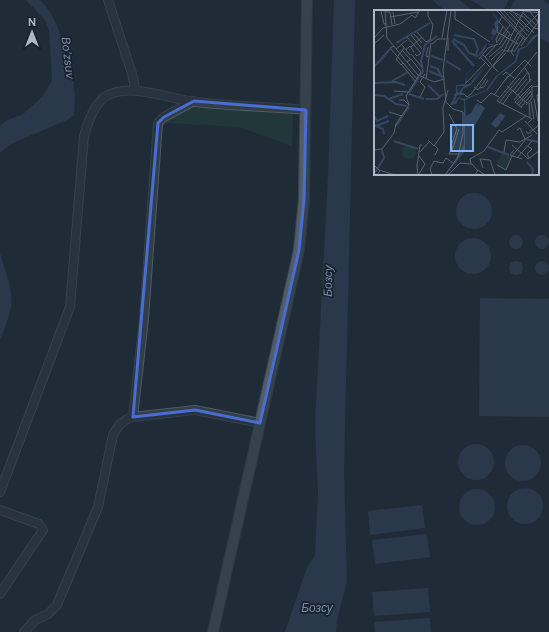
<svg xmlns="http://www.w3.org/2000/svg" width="549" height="632" viewBox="0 0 549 632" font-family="'DM Sans',sans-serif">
  <rect width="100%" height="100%" fill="#202b38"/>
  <path fill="#223739" d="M193 105 293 113 292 146 239 127 166 123 167 119Z"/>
  <path fill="#334760" d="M26 0H40C51 10 58 26 62 41 66 53 63 70 73 79L75 97 74 115 67 120 11 144 0 153V126L6 121 23 114 43 96 52 80 49 31 45 20Z
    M334 0H355L344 471 347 581 337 620 336 632H285L306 570 315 555 318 494 315 424 328 176Z
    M432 0H459L474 11H445Z
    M470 0H509L503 11H490Z
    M515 0H543L549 4V43L538 37V11H509Z
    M456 211a18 18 0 1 1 36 0a18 18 0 1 1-36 0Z
    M509 242a7 7 0 1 1 14 0a7 7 0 1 1-14 0Z
    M535 242a7 7 0 1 1 14 0a7 7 0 1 1-14 0Z
    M455 256a18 18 0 1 1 36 0a18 18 0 1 1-36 0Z
    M0 253C12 294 18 298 0 340Z
    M509 268a7 7 0 1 1 14 0a7 7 0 1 1-14 0Z
    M535 268a7 7 0 1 1 14 0a7 7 0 1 1-14 0Z
    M480 298 549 299V417L479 416Z
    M458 462a18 18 0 1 1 36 0a18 18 0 1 1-36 0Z
    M505 463a18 18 0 1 1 36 0a18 18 0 1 1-36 0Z
    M507 506a18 18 0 1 1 36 0a18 18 0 1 1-36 0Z
    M459 507a18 18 0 1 1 36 0a18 18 0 1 1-36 0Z
    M422 505 425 528 370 535 368 511Z
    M427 534 430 557 375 564 372 540Z
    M428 588 430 612 374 616 372 592Z
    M430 618 431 632H375L374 622Z"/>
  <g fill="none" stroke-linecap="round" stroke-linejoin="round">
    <defs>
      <path id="minor" d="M108 0 133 77 135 90
        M133 417 144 319 158 123 164 117 194 101
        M0 492 70 307 84 136C87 124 95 101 108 95 134 83 169 99 195 102 232 106 269 107 306 110
        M0 510 39 524 43 530 0 594
        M24 632 35 620 48 614 57 605 98 507 113 435C118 426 122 420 133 417L195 410 260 423"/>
      <path id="major" d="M213 632 299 250 304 199 307 0"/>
    </defs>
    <use href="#minor" stroke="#515a66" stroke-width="10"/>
    <use href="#major" stroke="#3d4652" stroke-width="12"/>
    <use href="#minor" stroke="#333d48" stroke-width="8"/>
    <use href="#major" stroke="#515c68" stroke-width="10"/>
  </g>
  <path d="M0 0H549V632H0ZM194 101 306 110 304 199 299 250 260 423 195 410 133 417 158 123 164 117Z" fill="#202b38" fill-opacity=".55" fill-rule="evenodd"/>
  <path fill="none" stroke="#486ed2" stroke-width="3" stroke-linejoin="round" d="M194 101 306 110 304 199 299 250 260 423 195 410 133 417 158 123 164 117Z"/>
  <g text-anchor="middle" stroke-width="3.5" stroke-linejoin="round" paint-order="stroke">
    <g font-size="12" font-style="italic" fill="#758fae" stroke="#19222d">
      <text transform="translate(68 58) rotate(83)" y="4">Boʻzsuv</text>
      <text transform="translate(328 281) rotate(-89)" y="4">Бозсу</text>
      <text x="317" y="612">Бозсу</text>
    </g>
  </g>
  <g transform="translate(374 10)">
    <rect width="165" height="165" fill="#202b38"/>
    <path d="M28 142a7 7 0 1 1 14 0a7 7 0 1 1-14 0ZM128 143 137 146 132 160 122 155Z" fill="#223739"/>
    <path d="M117 0 125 11 122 24 118 28 119 34 118 35 113 34 109 42 103 48 101 56 92 66 93 72 91 75 97 73 100 68 110 58 97 75 89 79 87 85 85 82 90 76H83L84 84 80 92 85 87 90 89 112 80 122 66 141 51 144 39 152 36 159 26 164 24H165L152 37 146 40 142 52 123 67 114 80 91 90 92 106 97 103 103 93 105 94 103 99 106 94 111 98 100 117 91 115V141L72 165 90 135V91L85 88 82 94 76 95 81 86 79 85 82 83V75L91 74 92 65 101 56 103 47 112 34H119L117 28 120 25 117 24 119 18 122 21 120 13 123 10ZM126 103 131 106 128 111 125 110 127 112 125 115 121 113 125 115 122 118 117 114Z" fill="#334760"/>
    <path fill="none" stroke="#334760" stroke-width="2" d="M80 25 100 29 104 39 102 45M79 29 90 35 95 43 103 46M78 31 100 56M22 33 56 13M57 46 69 50M72 51 87 60M56 56 64 59 67 66M0 57 16 39M55 61 69 67M46 65 49 62 47 51 51 35 63 26M18 71 34 62M0 73 22 72 31 75M54 75 65 86M35 83 45 67M35 84 50 89M0 85 10 86 22 94 33 96M15 89 29 84M52 89H63L69 84M0 106 3 111 14 106M0 115 9 119 10 124M2 116 15 111M22 116 35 97M152 129 164 132M20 131 44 139M114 137 135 145M153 152 159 159 158 165M0 164 10 148 8 140"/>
    <path fill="none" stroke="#596370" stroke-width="1" d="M11 0 13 28 44 65 60 72 70 69M81 0V9L116 32M122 0 151 30M125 0 152 29M129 0 143 15M134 0 150 7 160 18 165 19M143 0 165 3M7 1 10 14H13M11 2H16L18 15M19 2 21 14M135 2 155 22M156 2 164 12M149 3 162 15M141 4 160 23M16 7 44 2M128 7 125 12 138 26M124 16 123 22 144 34M145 16 153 25M43 22 52 32 56 30 59 15 54 6V0M146 22 165 3M40 24 48 33M37 25 48 39M33 27 47 43 43 46 41 44M74 27V41M0 28 9 18 26 14 38 5 41 8 46 0M68 28 73 0M123 32 136 15M123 33 122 29 129 17M0 34 10 25M58 34 64 29H72M28 35 36 45M125 35 134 21M20 36 16 38 23 46M147 36 163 14 165 5M37 37 48 27M54 37 52 46 55 47M165 37V68M127 38 136 24M22 39 33 30M28 40 36 49M32 40 36 36 40 42M130 41H141L149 28M133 42 144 23M37 44 48 57M109 45 124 62M23 46 43 69M140 46 137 42 146 25M106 47 116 57M111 47 122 35M115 47 127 37M105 49 114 38 124 34M117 50 129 39M33 52 37 49 47 62 45 65M29 53 27 55 22 49 30 38M27 54 42 72M119 56 132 43M150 57 155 64 156 72M129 65 132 62 140 68M52 69 57 33M130 71 151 50 157 56M92 73 111 53M133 76 153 93M100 77 104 80 112 69M106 78 110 77 114 70M136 79 146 68M20 81 34 82M139 81 154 62M141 83 153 69M83 84H90L93 87 97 84 130 41 150 0M120 85 134 66M46 87 51 77 46 72 51 64M160 89 164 111M25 90H30L35 95M103 90 107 93 117 83 125 87M140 90 157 69M157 91 160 109M126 92 136 79M155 93 156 107M129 94 138 81M143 94 156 79M145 95 157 81M152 95 158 88V77L165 76M147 97 158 84M148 98 141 92 158 75M165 100 163 85 165 84M15 102 28 106M75 104 83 119 77 136M151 111 163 124M154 113 158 109 123 91 163 42M143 120 146 118 151 129M152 121 154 124 165 115M54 130 60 136 70 122 69 98 74 80M60 135 64 139 61 145M138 135 147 143M77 136 79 137 75 144H84M154 136 158 139 153 144 155 148M0 140 8 139 20 123 22 114 35 95 32 86 45 65M140 140 136 145 148 149M78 141 85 119M46 142 55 132M130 142 132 130 146 132 158 125M148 143 154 149 165 141M45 146 51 154 45 164M138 146 152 129M143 148 158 131M63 152 69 153 72 148 79 153M97 154 96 149 110 141 125 120 128 122 152 106M0 155 6 161 3 165M123 155 132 160 138 146M109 158 106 149 116 150 121 165M5 160 21 165M44 165 43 156 46 135H48M58 165 56 159 60 151 64 152M71 165 84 147 89 123V102L79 99 72 92 69 60 77 0M74 165 86 153 98 154 104 161M101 165 104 160 111 165"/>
    <path fill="#7eb2f9" fill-opacity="0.15" stroke="#7eb2f9" stroke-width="2" d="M77 115H99V141H77Z"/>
    <rect width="165" height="165" fill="none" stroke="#aeb7c5" stroke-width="2"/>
  </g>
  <g transform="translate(32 32)" stroke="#19222d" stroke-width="3" paint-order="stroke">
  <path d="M0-3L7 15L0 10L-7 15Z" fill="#aeb7c5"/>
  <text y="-6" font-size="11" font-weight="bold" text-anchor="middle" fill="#aeb7c5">N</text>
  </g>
</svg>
